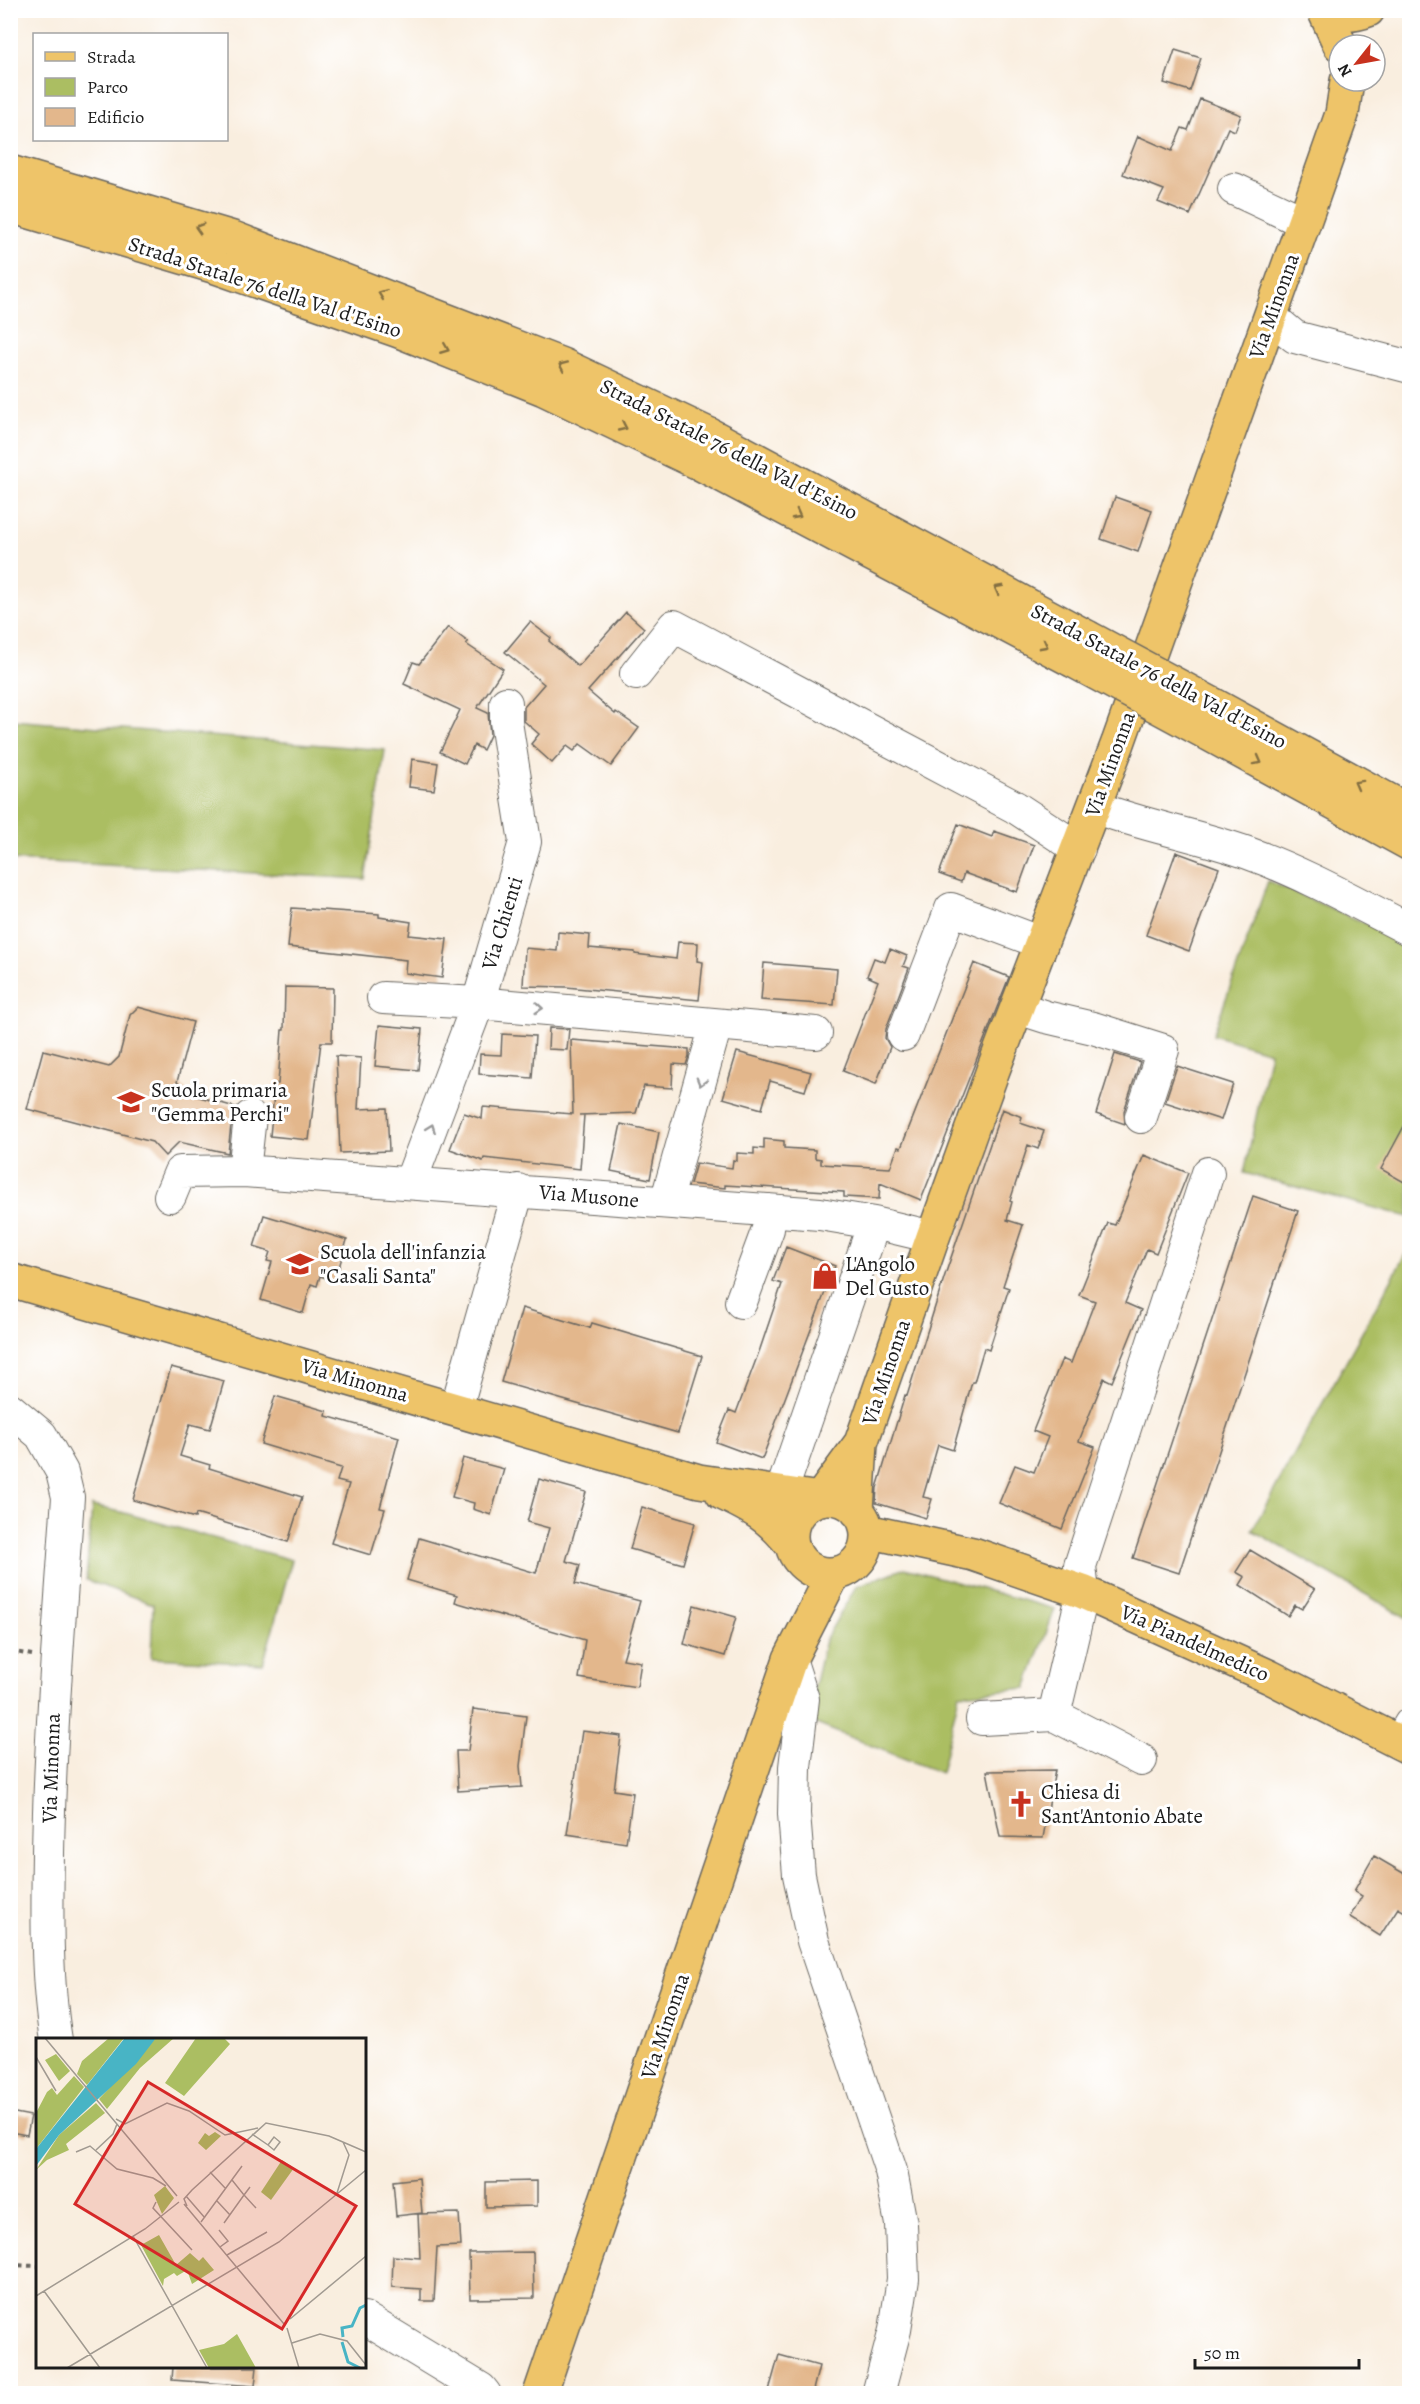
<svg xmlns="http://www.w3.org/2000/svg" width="1420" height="2404" viewBox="0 0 1420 2404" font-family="Alegreya,serif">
  <rect width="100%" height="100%" fill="#fff"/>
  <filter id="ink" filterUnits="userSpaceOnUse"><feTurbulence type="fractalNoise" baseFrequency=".0167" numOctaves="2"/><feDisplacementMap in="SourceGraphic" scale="12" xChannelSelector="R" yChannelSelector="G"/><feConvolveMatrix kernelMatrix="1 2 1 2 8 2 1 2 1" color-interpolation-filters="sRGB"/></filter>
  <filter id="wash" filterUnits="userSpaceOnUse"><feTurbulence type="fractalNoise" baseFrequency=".008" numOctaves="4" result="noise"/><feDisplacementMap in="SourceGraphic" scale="24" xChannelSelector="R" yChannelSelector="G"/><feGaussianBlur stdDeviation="1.35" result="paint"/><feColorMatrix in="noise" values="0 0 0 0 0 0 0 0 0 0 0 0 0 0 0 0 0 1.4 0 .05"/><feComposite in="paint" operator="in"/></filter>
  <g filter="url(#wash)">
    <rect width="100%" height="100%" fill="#f9eedf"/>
    <path fill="#abbe62" stroke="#646d3f" stroke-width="1.5" d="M11 720 385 750 365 879 11 860Z
      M1268 881 1409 942V1217L1244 1173 1270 1052 1213 1035Z
      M1409 1248V1619L1252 1530Z
      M92 1506 121 1512 292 1560 263 1664 151 1658 153 1604 86 1580Z
      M905 1568 1055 1609 1026 1688 959 1694 941 1773 806 1720 825 1640 856 1586Z"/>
    <g id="blocks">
      <path fill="#e3b78c" d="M1175 50 1201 58 1190 91 1164 83Z
        M1200 99 1241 115 1235 131 1228 128 1190 215 1158 202 1164 190 1123 174 1138 136 1172 151 1182 128 1188 130Z
        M1115 497 1152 510 1138 552 1101 539Z
        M626 612 644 628 588 691 615 714 616 712 639 728 611 766 580 744 574 751 567 746 552 763 531 744 539 734 524 721V707L544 684 505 652 530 622 551 638 549 641 578 666Z
        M448 627 468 642 466 644 503 669 477 708 488 713 490 735 483 750 474 745 465 764 440 752 460 710 404 684 413 662 419 664Z
        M412 759 438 763 434 790 409 787Z
        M958 824 992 837 994 831 1034 845 1017 892 964 873 961 882 939 874Z
        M1176 852 1219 868 1189 951 1146 935Z
        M292 908 379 914V917L411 922 409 935 447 939 442 978 405 973 406 960 288 947Z
        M558 932 590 935 589 948 635 952V954L676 959 678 942 698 943 697 961 703 962 699 1000 566 987 523 986 525 948 557 951Z
        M890 949 907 956 903 966 909 968 886 1029 885 1038 890 1047 876 1084 843 1071 878 981 867 976 874 958 885 962Z
        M764 963 837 969 834 1005 761 1000Z
        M974 963 1009 977 921 1200 880 1183 879 1199 844 1197V1192L725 1185V1188L690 1184 696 1163 732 1168 733 1160 737 1161V1153L754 1154V1148L764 1149V1139L784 1141V1148L815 1150V1158L821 1159V1164L890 1168 898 1147 901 1148Z
        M285 987 333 988 332 1042H321L309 1140 270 1136 275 1084H278L282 1030H284Z
        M138 1007 193 1022 177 1082 189 1094 235 1107 232 1115 228 1153 179 1142 165 1156 152 1142 27 1109 43 1050 109 1067 119 1057 130 1015Z
        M379 1025 422 1029 418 1070 375 1066Z
        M549 1028 569 1029 567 1050 548 1049Z
        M502 1034 535 1036 532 1078 479 1074 480 1054 501 1055Z
        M571 1040 689 1049V1056L686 1065 673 1064 672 1088 644 1086 636 1113 579 1115H584L580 1169 484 1158 483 1161 450 1149 464 1113 482 1119 483 1107 573 1114Z
        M737 1052 811 1072 805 1091 770 1081 762 1109 723 1098Z
        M1115 1054 1140 1062 1124 1111 1125 1124 1096 1114Z
        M336 1056 361 1058 358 1109 387 1108 389 1151 340 1153Z
        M1177 1066 1233 1084 1221 1120 1165 1102Z
        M1002 1109 1022 1117 1020 1123 1044 1131 1038 1149 1028 1145 1010 1201 1012 1202 1007 1220 1023 1225 1003 1286 1009 1288 989 1350 984 1348 974 1382H972L953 1450 938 1445 923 1497 932 1499 926 1518 876 1503 877 1488 905 1395 907 1396 944 1278Z
        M1410 1115V1172L1404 1182 1381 1169Z
        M621 1124 659 1132 650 1179 611 1171Z
        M1144 1155 1188 1173 1156 1253 1147 1249 1125 1303 1141 1310 1112 1382 1104 1378 1079 1441 1095 1447 1062 1529 999 1503 1015 1465 1034 1472 1048 1437 1033 1431 1062 1359 1071 1363 1095 1301 1079 1295 1108 1223 1115 1225Z
        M1253 1196 1298 1211 1179 1573 1133 1558Z
        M264 1215 347 1240 335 1281 320 1276 317 1286 311 1284 303 1313 261 1300 272 1262 267 1261 270 1252 254 1247Z
        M786 1247 835 1266 762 1459 716 1442 729 1410 736 1413 760 1349 782 1284 773 1281Z
        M522 1308 590 1328 592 1323 702 1356 678 1433 501 1382Z
        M171 1367 224 1381 210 1429 190 1424 180 1456 210 1465 209 1468 302 1497 288 1542 196 1514 195 1518 133 1500Z
        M275 1396 327 1411 326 1416 399 1437 380 1508 385 1509 371 1555 331 1543 349 1484 337 1481 341 1468 261 1444Z
        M463 1458 504 1469 491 1515 473 1509 474 1503 452 1497Z
        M539 1479 586 1492 566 1561 580 1565 575 1584 640 1601 623 1659 641 1662 637 1687 579 1678 585 1640 455 1602 457 1595 407 1580 419 1538 536 1573 549 1528 527 1522Z
        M642 1507 695 1523 683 1564 630 1549Z
        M1250 1550 1315 1589 1302 1609 1295 1605 1288 1616 1240 1585 1245 1577 1236 1572Z
        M694 1605 736 1617 725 1656 684 1644Z
        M473 1709 526 1716 520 1766 522 1787 458 1791 456 1751H468Z
        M582 1731 621 1736 614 1790 633 1793 626 1843 567 1834Z
        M1055 1770 1043 1838 1000 1837 987 1771Z
        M1374 1856 1410 1877V1915L1398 1908 1380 1936 1350 1917 1362 1896 1354 1891Z
        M10 2112 31 2116 27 2135 10 2132Z
        M419 2178 422 2213 396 2216 393 2181Z
        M537 2181V2206L486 2207V2182Z
        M459 2213 461 2246 437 2247 434 2301H421V2289L392 2287 393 2256 420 2258 418 2214Z
        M533 2252 534 2298 470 2299 469 2253Z
        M779 2355 819 2366 812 2394H768Z
        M173 2367H257L255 2386 172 2380Z"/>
    </g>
  </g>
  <g filter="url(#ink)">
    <use href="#blocks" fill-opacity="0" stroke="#696660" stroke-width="1.5"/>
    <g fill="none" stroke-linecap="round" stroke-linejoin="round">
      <defs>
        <path id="minor" d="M1234 189 1304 222
          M1271 317 1295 337 1410 367
          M636 674 674 626 1015 807 1079 849
          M1094 807C1144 826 1198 835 1248 853 1304 873 1357 903 1410 930
          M383 998 478 1003 525 842 506 722V703
          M1018 1008 1046 1017 1093 1028 1163 1050 1141 1117
          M903 1035 951 909 1042 943
          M244 1171 250 1117
          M410 1183 478 1003 816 1033
          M170 1196 180 1172 244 1171 820 1214 874 1223 933 1237
          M666 1202 716 1025
          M741 1302 768 1229 769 1210
          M10 1409 41 1435 62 1472 68 1497C60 1616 50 1734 48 1853 47 1912 46 1981 56 2040
          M456 1409 518 1190
          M781 1493 874 1223
          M790 1659 803 1699 795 1767 794 1814 799 1875 813 1941 891 2171 901 2224 903 2279 895 2330 878 2394
          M1054 1715 1141 1760
          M982 1719 1054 1715 1083 1592 1080 1566 1208 1173
          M1399 1743 1410 1724
          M364 2318 481 2389 485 2394"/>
        <path id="major" d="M1324 10 1340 45
          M1326 10C1342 16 1353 16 1368 10
          M10 1280 699 1481 820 1499 861 1443
          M722 1493C754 1508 770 1517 792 1545
          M791 1536a38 38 0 1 1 76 0a38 38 0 1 1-76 0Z
          M857 1511 861 1443 933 1237 993 1070 1118 743 1304 222 1342 114 1347 81
          M867 1531 973 1554 1083 1592 1270 1677 1410 1748
          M540 2394 790 1659 833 1575"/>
        <path id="highway" d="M10 172 233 238 562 365 710 435 1087 637
          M10 206 216 267 399 331 544 389 699 463 1072 660
          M1214 705 1410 812
          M1207 733 1410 844"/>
      </defs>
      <use href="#minor" stroke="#696660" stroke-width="34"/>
      <use href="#major" stroke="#696660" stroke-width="36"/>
      <use href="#highway" stroke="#696660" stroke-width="36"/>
      <path stroke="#696660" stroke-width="4" stroke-dasharray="4.5 4.5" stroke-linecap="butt" d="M10 1651 32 1655
        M10 2265 38 2266"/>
      <use href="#minor" stroke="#fff" stroke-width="32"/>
      <use href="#major" stroke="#eec469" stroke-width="33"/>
      <use href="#highway" stroke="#eec469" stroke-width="33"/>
      <defs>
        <path id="highway-bridge" d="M1087 637 1214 705
          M1072 660 1207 733"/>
      </defs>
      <use href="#highway-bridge" stroke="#696660" stroke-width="36" stroke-linecap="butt"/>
      <use href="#highway-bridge" stroke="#eec469" stroke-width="33"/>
    </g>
    <defs><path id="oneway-chevron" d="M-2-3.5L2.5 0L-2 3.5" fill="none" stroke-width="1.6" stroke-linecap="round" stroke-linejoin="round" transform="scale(1.5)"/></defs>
    <g stroke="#857042">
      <use href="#oneway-chevron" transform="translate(199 228) rotate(-163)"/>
      <use href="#oneway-chevron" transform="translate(382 294) rotate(-159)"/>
      <use href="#oneway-chevron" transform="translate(445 349) rotate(22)"/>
      <use href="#oneway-chevron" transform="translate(563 366) rotate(-156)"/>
      <use href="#oneway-chevron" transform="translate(623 427) rotate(25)"/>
      <use href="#oneway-chevron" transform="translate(797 515) rotate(28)"/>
      <use href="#oneway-chevron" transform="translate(998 589) rotate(-152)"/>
      <use href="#oneway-chevron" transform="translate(1044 645) rotate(28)"/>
      <use href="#oneway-chevron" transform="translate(1258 761) rotate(29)"/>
      <use href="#oneway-chevron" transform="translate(1358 784) rotate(-151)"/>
    </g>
    <g stroke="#999">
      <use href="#oneway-chevron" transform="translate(539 1008) rotate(5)"/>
      <use href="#oneway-chevron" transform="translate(701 1082) rotate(106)"/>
      <use href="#oneway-chevron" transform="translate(431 1128) rotate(-69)"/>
    </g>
  </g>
  <defs>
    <symbol id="school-bare" viewBox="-9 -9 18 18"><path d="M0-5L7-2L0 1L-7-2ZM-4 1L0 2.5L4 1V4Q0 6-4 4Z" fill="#c8321e" stroke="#fff" stroke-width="2.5" paint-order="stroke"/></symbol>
    <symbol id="shop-bare" viewBox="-9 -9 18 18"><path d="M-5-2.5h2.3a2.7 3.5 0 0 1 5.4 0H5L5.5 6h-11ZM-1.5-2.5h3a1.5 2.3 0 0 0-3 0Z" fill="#c8321e" stroke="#fff" stroke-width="2.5" paint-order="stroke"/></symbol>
    <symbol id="church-bare" viewBox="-9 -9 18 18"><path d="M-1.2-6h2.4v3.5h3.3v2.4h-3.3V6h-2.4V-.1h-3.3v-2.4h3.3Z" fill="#c8321e" stroke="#fff" stroke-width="2.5" paint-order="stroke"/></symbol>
  </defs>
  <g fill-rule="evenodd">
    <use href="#school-bare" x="112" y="1083" width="38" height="38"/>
    <use href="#school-bare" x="281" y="1245" width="38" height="38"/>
    <use href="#shop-bare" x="806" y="1257" width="38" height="38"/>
    <use href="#church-bare" x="1002" y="1785" width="38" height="38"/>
  </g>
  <g text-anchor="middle" stroke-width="6" stroke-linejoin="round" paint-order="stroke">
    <g font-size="21" fill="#1c1c1c" stroke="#fff">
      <text transform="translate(265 287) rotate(18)" y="7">Strada Statale 76 della Val d'Esino</text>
      <text transform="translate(1274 306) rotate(-70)" y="7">Via Minonna</text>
      <text transform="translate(729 449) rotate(27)" y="7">Strada Statale 76 della Val d'Esino</text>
      <text transform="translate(1159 676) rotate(28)" y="7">Strada Statale 76 della Val d'Esino</text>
      <text transform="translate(1110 764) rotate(-70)" y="7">Via Minonna</text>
      <text transform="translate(502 923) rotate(-73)" y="7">Via Chienti</text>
      <text transform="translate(589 1196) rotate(5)" y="7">Via Musone</text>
      <text transform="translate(886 1372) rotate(-71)" y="7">Via Minonna</text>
      <text transform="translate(355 1380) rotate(16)" y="7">Via Minonna</text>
      <text transform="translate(1195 1643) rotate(24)" y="7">Via Piandelmedico</text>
      <text transform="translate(51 1768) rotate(-88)" y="7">Via Minonna</text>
      <text transform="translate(665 2026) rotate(-71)" y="7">Via Minonna</text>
    </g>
    <g font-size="21" fill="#1c1c1c" stroke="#fff" text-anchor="start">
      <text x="151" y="1097">Scuola primaria<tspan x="151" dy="24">"Gemma Perchi"</tspan></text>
      <text x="320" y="1259">Scuola dell'infanzia<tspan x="320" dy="24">"Casali Santa"</tspan></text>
      <text x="845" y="1271">L'Angolo<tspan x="845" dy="24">Del Gusto</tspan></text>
      <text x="1041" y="1799">Chiesa di<tspan x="1041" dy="24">Sant'Antonio Abate</tspan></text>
    </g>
  </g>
  <g transform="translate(36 2038)">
    <rect width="330" height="330" fill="#f9eedf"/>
    <path d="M73 0H88L51 47 41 36 46 23ZM120 0H138L104 30 71 71 63 61ZM160 0H188L194 6 148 58 129 45ZM20 16 34 33 23 43 9 22ZM38 38 48 49 0 111V75L11 54 16 50 21 57ZM60 65 69 75 30 106 33 112 11 122 0 132 23 97ZM179 94 185 98 170 112 162 105 169 95 173 98ZM246 122 258 130 235 162 225 154ZM129 148 138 160 126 176 118 157ZM123 197 140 227 154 215 163 223 167 219 178 232 156 246 151 232 141 238 138 235 128 241 127 248 105 207ZM201 296 220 330H173L163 312 188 306Z" fill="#abbe62"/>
    <path d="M120 0 100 26 23 97 0 128V111L88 1Z" fill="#48b4c5"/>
    <path fill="none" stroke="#48b4c5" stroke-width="3" d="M307 299 306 290 316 288 324 270 330 267M306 304 312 324 324 330"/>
    <path fill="none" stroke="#a19a91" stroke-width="1.5" d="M9 0 141 158M0 19 20 53M80 81 89 86 131 65 153 73 189 97 222 90M216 96 232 107 238 112 244 104 238 99 232 107M60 112 77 96 81 86M40 114 54 108 81 131 117 140 130 148M174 134 190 151M214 149 208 157 220 170M301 155 313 117 307 104M150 158 169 180M181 163 194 177M120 164 117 170 156 212M148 166 248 286M151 168 148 161 156 152 230 85 293 98 330 114M165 184 206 128M188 185 208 157 196 142M183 192 192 203 184 209M97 198 171 330M191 217 231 194M8 253 64 330M0 258 109 191 143 164M254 281 330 218M251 290 263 330M256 305 284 296 311 303 330 327M31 330 243 204 330 132"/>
    <path fill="#d62828" fill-opacity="0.15" stroke="#d62828" stroke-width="3" d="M112 44 320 168 246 291 39 166Z"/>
    <rect width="330" height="330" fill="none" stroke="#1c1c1c" stroke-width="3"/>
  </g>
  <rect width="1420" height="2404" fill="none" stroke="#fff" stroke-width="36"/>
  <rect x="33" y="33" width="195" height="108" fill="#ffffff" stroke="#a4a4a4" stroke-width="1.5"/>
  <rect x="45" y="52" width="30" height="9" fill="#eec469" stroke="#a4a4a4" stroke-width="1.5"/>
  <text x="87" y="63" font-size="18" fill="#1c1c1c">Strada</text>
  <rect x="45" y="78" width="30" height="18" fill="#abbe62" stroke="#a4a4a4" stroke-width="1.5"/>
  <text x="87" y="93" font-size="18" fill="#1c1c1c">Parco</text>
  <rect x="45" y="108" width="30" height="18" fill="#e3b78c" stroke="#a4a4a4" stroke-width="1.5"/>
  <text x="87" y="123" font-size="18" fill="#1c1c1c">Edificio</text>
  <g transform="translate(1357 63) rotate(239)"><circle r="28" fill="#ffffff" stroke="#a4a4a4" stroke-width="1.5"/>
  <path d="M0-4.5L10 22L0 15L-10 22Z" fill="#c8321e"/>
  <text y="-9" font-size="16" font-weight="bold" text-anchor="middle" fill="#1c1c1c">N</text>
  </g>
  <path d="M1195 2359v9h164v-9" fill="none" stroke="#1c1c1c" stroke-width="3"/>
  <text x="1204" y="2359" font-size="18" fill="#1c1c1c" stroke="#ffffff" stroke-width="4.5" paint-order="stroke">50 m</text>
</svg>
